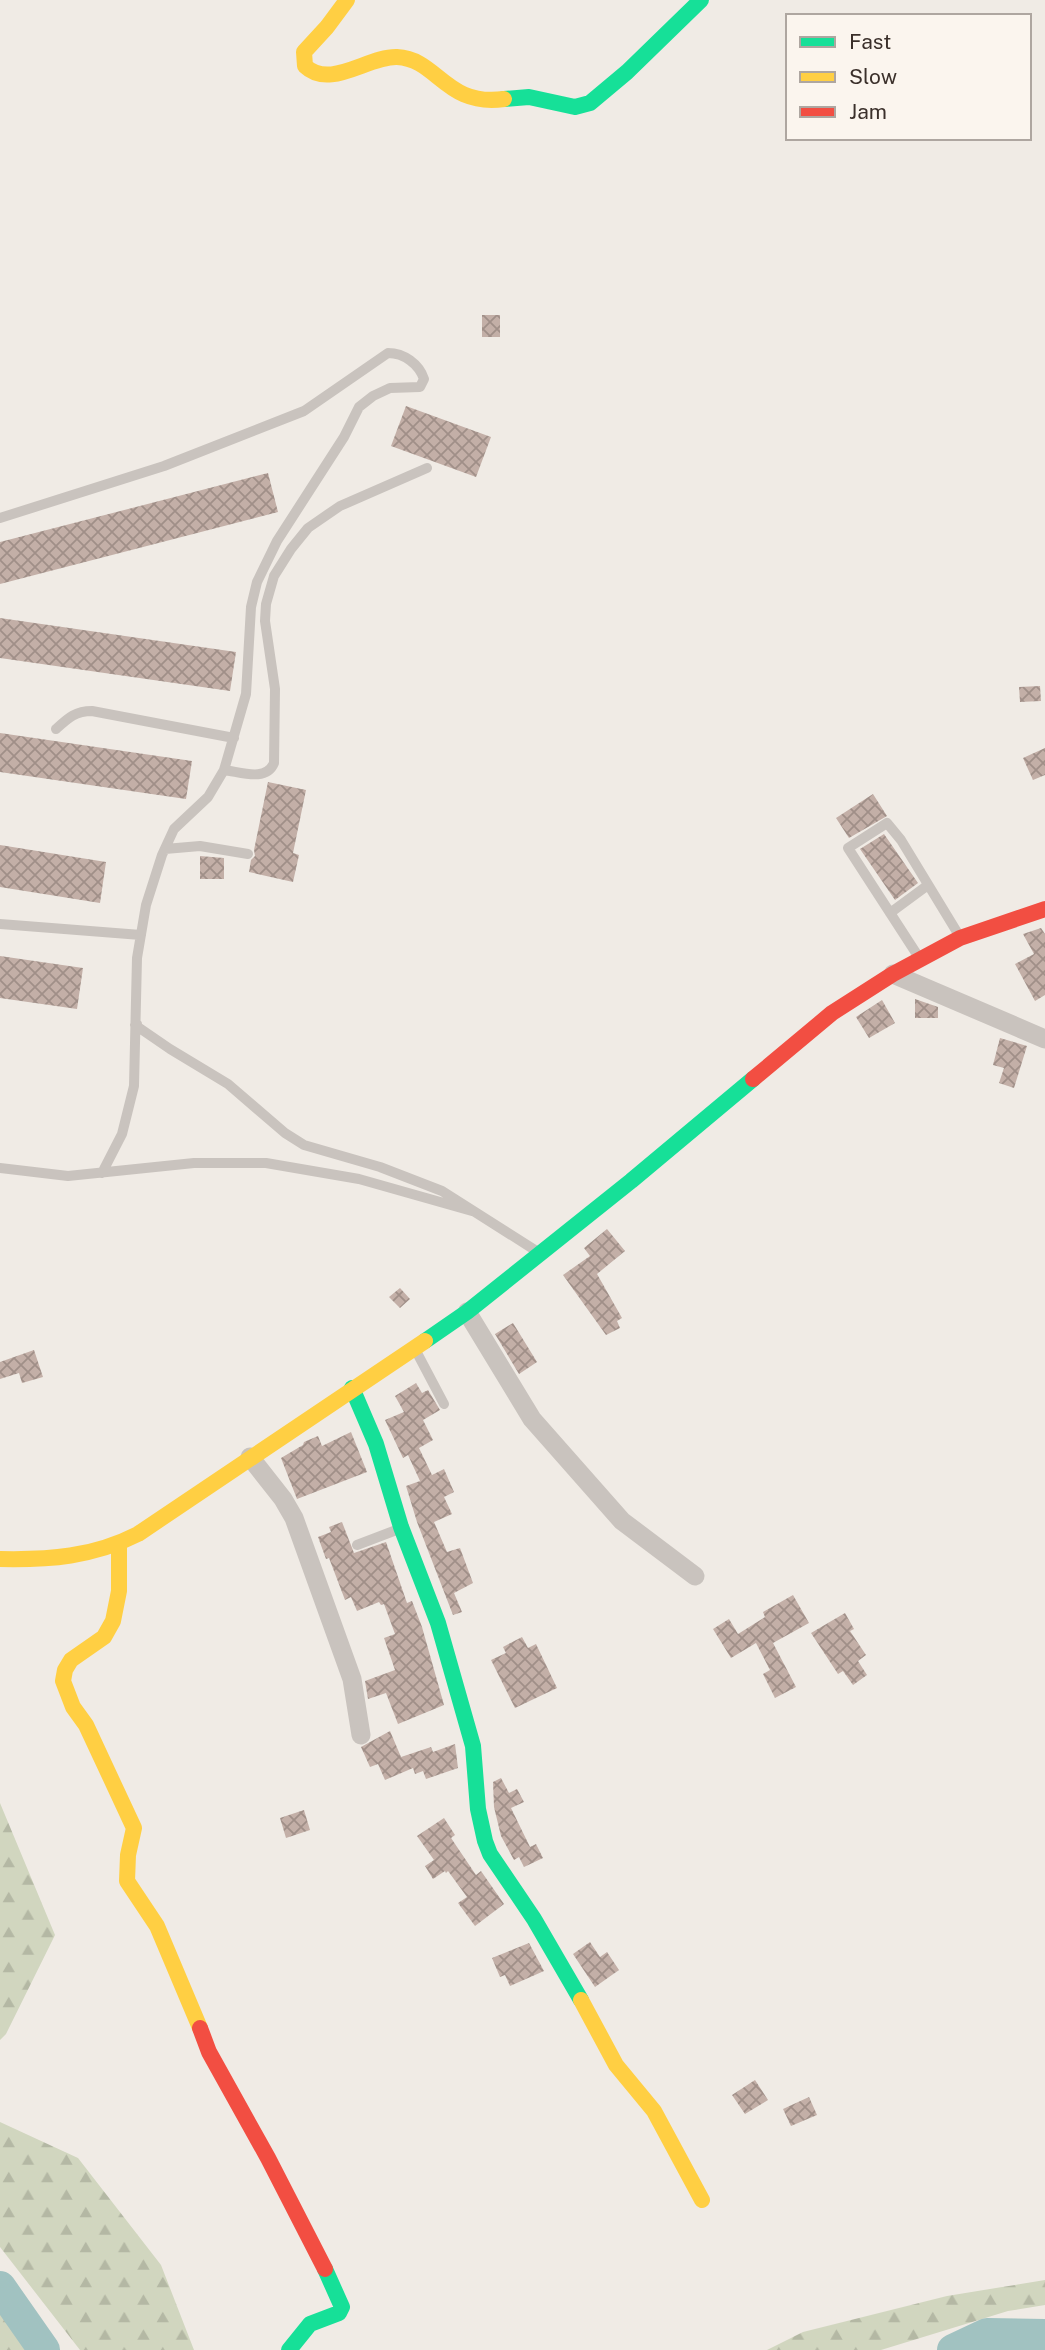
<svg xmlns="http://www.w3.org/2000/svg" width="1045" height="2350" viewBox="0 0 1045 2350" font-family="'Public Sans',sans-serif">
  <defs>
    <pattern id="forest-firs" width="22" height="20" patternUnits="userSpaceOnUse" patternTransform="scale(1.75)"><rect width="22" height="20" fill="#d1d6bf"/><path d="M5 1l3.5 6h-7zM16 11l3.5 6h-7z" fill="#b4b8a4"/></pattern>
    <pattern id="building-cross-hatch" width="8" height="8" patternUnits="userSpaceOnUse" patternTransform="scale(1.75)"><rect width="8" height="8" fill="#c3afa7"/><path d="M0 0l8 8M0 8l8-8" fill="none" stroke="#a08f88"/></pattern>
  </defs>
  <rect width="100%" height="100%" fill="#f0ebe5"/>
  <path fill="url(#forest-firs)" d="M0 1803 55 1935 6 2034 0 2040Z
    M0 2122 78 2158 161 2265 194 2350H80L0 2247Z
    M1045 2280V2305L1008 2311 881 2350H767L803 2332 947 2296Z
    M0 2313 27 2350H0Z"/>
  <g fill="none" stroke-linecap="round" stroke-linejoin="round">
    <path stroke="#a1c2c1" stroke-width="32" d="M0 2287 44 2350
      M953 2350 987 2334 1045 2335"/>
  </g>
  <path fill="url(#building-cross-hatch)" d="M482 315H500V337H482Z
    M406 406 491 437 476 477 391 446Z
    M268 473 278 512 0 584V542Z
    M0 618 236 652 230 691 0 658Z
    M1040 686 1041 701 1020 702 1019 687Z
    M0 733 192 761 186 799 0 772Z
    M1045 748V775L1033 780 1023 758Z
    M268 782 306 790 293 853 299 855 293 882 249 872 251 860 255 856 254 850Z
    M873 794 887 816 849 838 836 818Z
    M884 834 918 883 895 900 860 849Z
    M0 845 106 862 100 903 0 887Z
    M200 856 224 858V879H200Z
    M1041 928 1045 934V995L1035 1001 1015 964 1034 954 1023 934Z
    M0 956 83 968 77 1009 0 998Z
    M915 999 938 1007V1018H915Z
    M882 1000 895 1023 869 1038 856 1017Z
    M1000 1038 1027 1046 1014 1088 999 1083 1004 1068 993 1065Z
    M607 1229 625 1251 597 1274 622 1318 617 1321 620 1328 606 1335 563 1275 590 1256 584 1248Z
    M400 1288 410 1299 400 1308 389 1297Z
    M513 1323 537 1362 519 1374 495 1334Z
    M34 1350 43 1377 22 1383 19 1373 0 1379V1362Z
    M416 1383 422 1393 428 1390 440 1410 423 1420 433 1440 419 1448 432 1475 444 1469 454 1492 444 1497 452 1514 434 1522 447 1552 460 1548 473 1583 454 1593 462 1612 453 1615 417 1522 406 1486 420 1481 408 1455 403 1458 385 1420 404 1412 395 1396Z
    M351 1432 367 1472 297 1499 281 1458 303 1445 304 1442 318 1436 322 1446Z
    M342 1522 354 1553 386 1542 407 1603 412 1601 422 1627 444 1705 398 1724 386 1693 368 1699 365 1681 395 1670 384 1638 395 1634 384 1604 381 1605 379 1602 357 1611 351 1597 345 1600 329 1558 326 1559 318 1537 331 1532 329 1527Z
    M793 1595 809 1623 773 1643 796 1687 775 1698 763 1674 770 1670 756 1643 731 1658 713 1629 729 1619 738 1634 765 1617 763 1612Z
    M845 1613 854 1629 850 1631 866 1655 858 1661 867 1675 853 1685 843 1671 838 1674 811 1633Z
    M522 1637 528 1648 536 1644 557 1688 515 1708 491 1660 506 1653 503 1647Z
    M390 1731 401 1757 431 1747 433 1752 455 1744 458 1768 426 1779 423 1771 415 1774 413 1768 385 1780 378 1764 370 1767 361 1747Z
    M501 1778 509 1793 517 1789 524 1802 511 1808 530 1847 536 1844 543 1858 524 1867 519 1857 514 1860 501 1836 494 1807 493 1782Z
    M304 1810 310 1830 286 1838 280 1818Z
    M444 1818 455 1835 451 1838 476 1875 481 1871 504 1904 475 1926 458 1903 467 1897 448 1871 446 1873 445 1871 433 1879 425 1866 434 1860 417 1836Z
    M590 1942 600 1957 607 1952 619 1970 595 1987 573 1954Z
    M529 1943 544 1971 510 1986 505 1975 500 1977 492 1958Z
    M755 2080 768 2100 745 2114 732 2095Z
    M809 2097 817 2115 791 2126 783 2109Z"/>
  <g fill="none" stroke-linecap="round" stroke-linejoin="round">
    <path stroke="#c9c3be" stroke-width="10" d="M0 518 164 466 304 411 388 353C404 353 419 364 424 379L420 387 390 388 373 396 359 407 344 437 277 541 257 582 251 607 246 694 224 770 208 797 174 829 162 855 146 905 137 958 134 1086 122 1134 102 1173
      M56 729C68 718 75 711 92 711L234 738
      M224 770C241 772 266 782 274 763L275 689 265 621 266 604 274 576 291 549 308 528 340 506 427 468
      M165 849 200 846 248 854
      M890 913 928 885
      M0 924 141 935
      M918 956 848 848 887 823 901 840 960 937
      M137 1024 135 1025 170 1049 228 1084 285 1133 304 1145 380 1167 442 1191 538 1252
      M0 1168 68 1176 194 1163H266L359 1179 472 1211
      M415 1349 444 1404
      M357 1545 399 1529"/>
    <path stroke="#c9c3be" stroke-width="19" d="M893 974 1045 1039
      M467 1312 532 1419 622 1521 695 1576
      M250 1457 283 1499 294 1518 352 1679 361 1735"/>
    <path stroke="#16e098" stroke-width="16" d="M504 99 529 97 575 107 590 103 627 72 701 0
      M425 1341 467 1312 631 1181 753 1079
      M352 1388 376 1444 401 1527 438 1623 473 1746 478 1809 485 1841 490 1854 534 1919 581 2000
      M289 2350 310 2324 339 2313 342 2307 325 2269"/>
    <path stroke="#ffcf43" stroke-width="16" d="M347 0 327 27 304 52 305 66C330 90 368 56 397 57 438 59 445 107 504 99
      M119 1545V1591L113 1621 104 1637 71 1660 65 1670 63 1681 73 1707 86 1725 134 1828 128 1855 127 1881 157 1926 200 2028
      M0 1559C49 1560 93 1557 138 1534L425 1341
      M581 2000 616 2065 654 2111 702 2200"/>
    <path stroke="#f24e42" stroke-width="16" d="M753 1079 832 1013 893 974 960 938 1045 909
      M200 2028 209 2052 268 2158 325 2269"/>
  </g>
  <rect x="786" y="14" width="245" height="126" fill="#fbf5ee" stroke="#aea6a0" stroke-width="2"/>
  <rect x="800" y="37" width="35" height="10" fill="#16e098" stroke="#aea6a0" stroke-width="2"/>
  <text x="849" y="49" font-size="21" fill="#3b302b">Fast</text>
  <rect x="800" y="72" width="35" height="10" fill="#ffcf43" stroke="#aea6a0" stroke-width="2"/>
  <text x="849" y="84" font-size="21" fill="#3b302b">Slow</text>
  <rect x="800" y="107" width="35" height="10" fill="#f24e42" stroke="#aea6a0" stroke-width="2"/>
  <text x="849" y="119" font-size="21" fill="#3b302b">Jam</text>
</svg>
